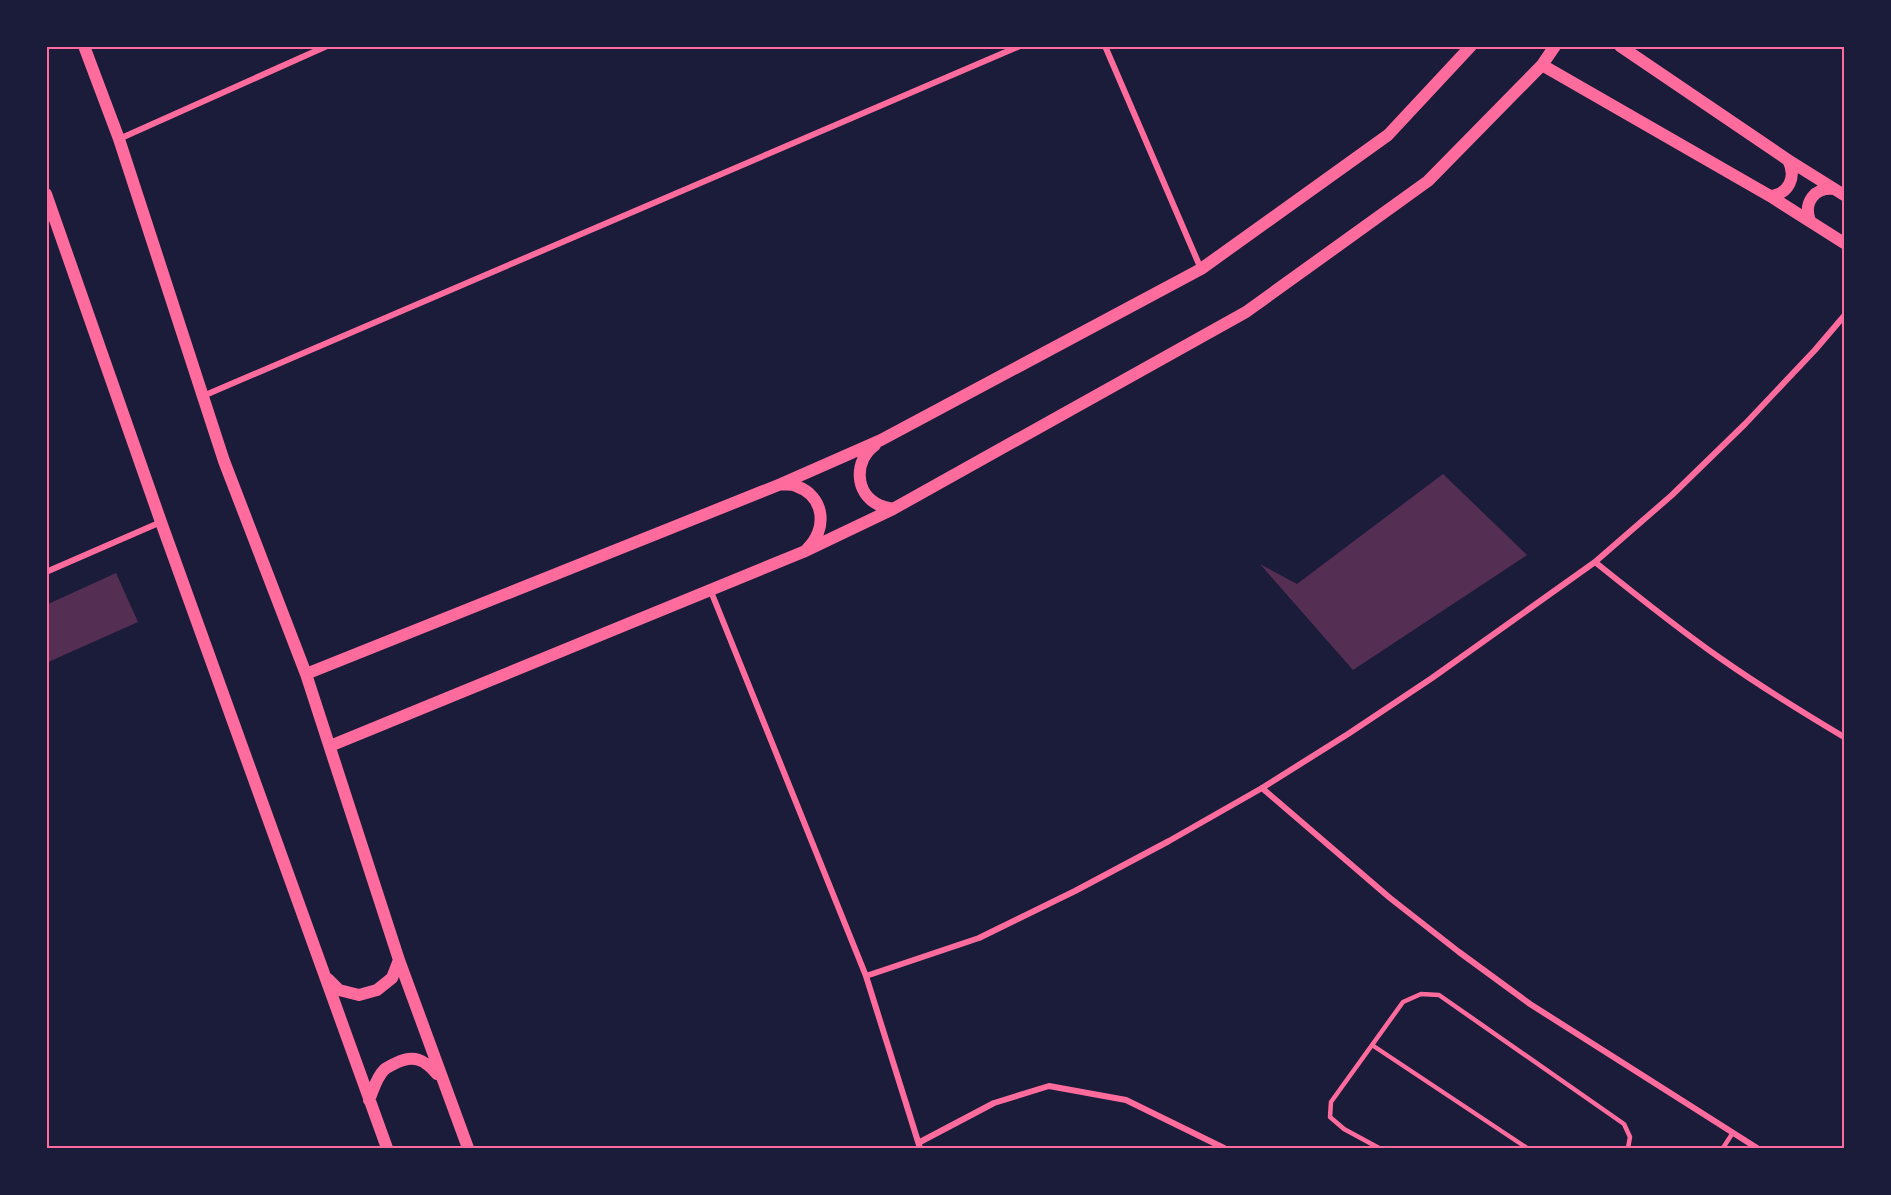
<svg xmlns="http://www.w3.org/2000/svg" width="1891" height="1195" viewBox="0 0 1891 1195" font-family="'Public Sans',sans-serif">
  <rect width="100%" height="100%" fill="#1b1b3a"/>
  <path fill="#542f53" d="M1443 474 1527 555 1353 670 1260 564 1297 584Z
    M116 573 138 622 46 663V605Z"/>
  <g fill="none" stroke-linecap="round" stroke-linejoin="round">
    <path stroke="#ff6b9d" stroke-width="4.5" d="M1372 1045 1527 1148
      M1379 1148 1344 1129 1330 1117 1331 1102 1403 1002 1421 994 1439 995 1624 1124 1630 1137 1628 1148
      M1723 1148 1732 1134"/>
    <path stroke="#ff6b9d" stroke-width="6" d="M1105 46 1201 269
      M119 139 327 46
      M203 396 1020 46
      M1595 562C1636 595 1677 628 1720 658 1760 686 1802 712 1844 737
      M46 572 161 522
      M710 589 866 976 920 1148
      M1262 788 1390 898 1459 952 1530 1004 1757 1148
      M866 976 979 938 1075 891 1169 841 1262 788 1348 734 1432 678 1595 562 1672 495 1745 424 1815 350 1844 316
      M920 1142 994 1103 1049 1086 1126 1100 1224 1148"/>
    <path stroke="#ff6b9d" stroke-width="12" d="M84 46 119 139 224 461 306 674 399 960 468 1148
      M1620 46 1788 160 1844 195
      M1542 65 1770 196 1844 243
      M46 194 161 522 387 1148
      M1770 196C1789 194 1797 177 1788 160
      M1810 221C1803 202 1815 187 1834 189
      M875 445C854 460 854 493 879 505 883 507 888 508 893 509
      M781 484C786 485 791 484 796 486 825 496 828 529 807 549
      M306 674 781 484 881 440 1201 269 1388 135 1471 46
      M330 746 803 552 893 509 1246 312 1428 181 1542 65 1555 46
      M328 979 339 990 359 995 377 990 392 978 399 960
      M369 1100C373 1091 376 1078 384 1070 387 1067 392 1065 396 1063 414 1054 425 1060 437 1074"/>
  </g>
  <rect width="1891" height="1195" fill="none" stroke="#1b1b3a" stroke-width="96"/>
  <rect x="48" y="48" width="1795" height="1099" fill="none" stroke="#ff6b9d" stroke-width="2"/>
</svg>
